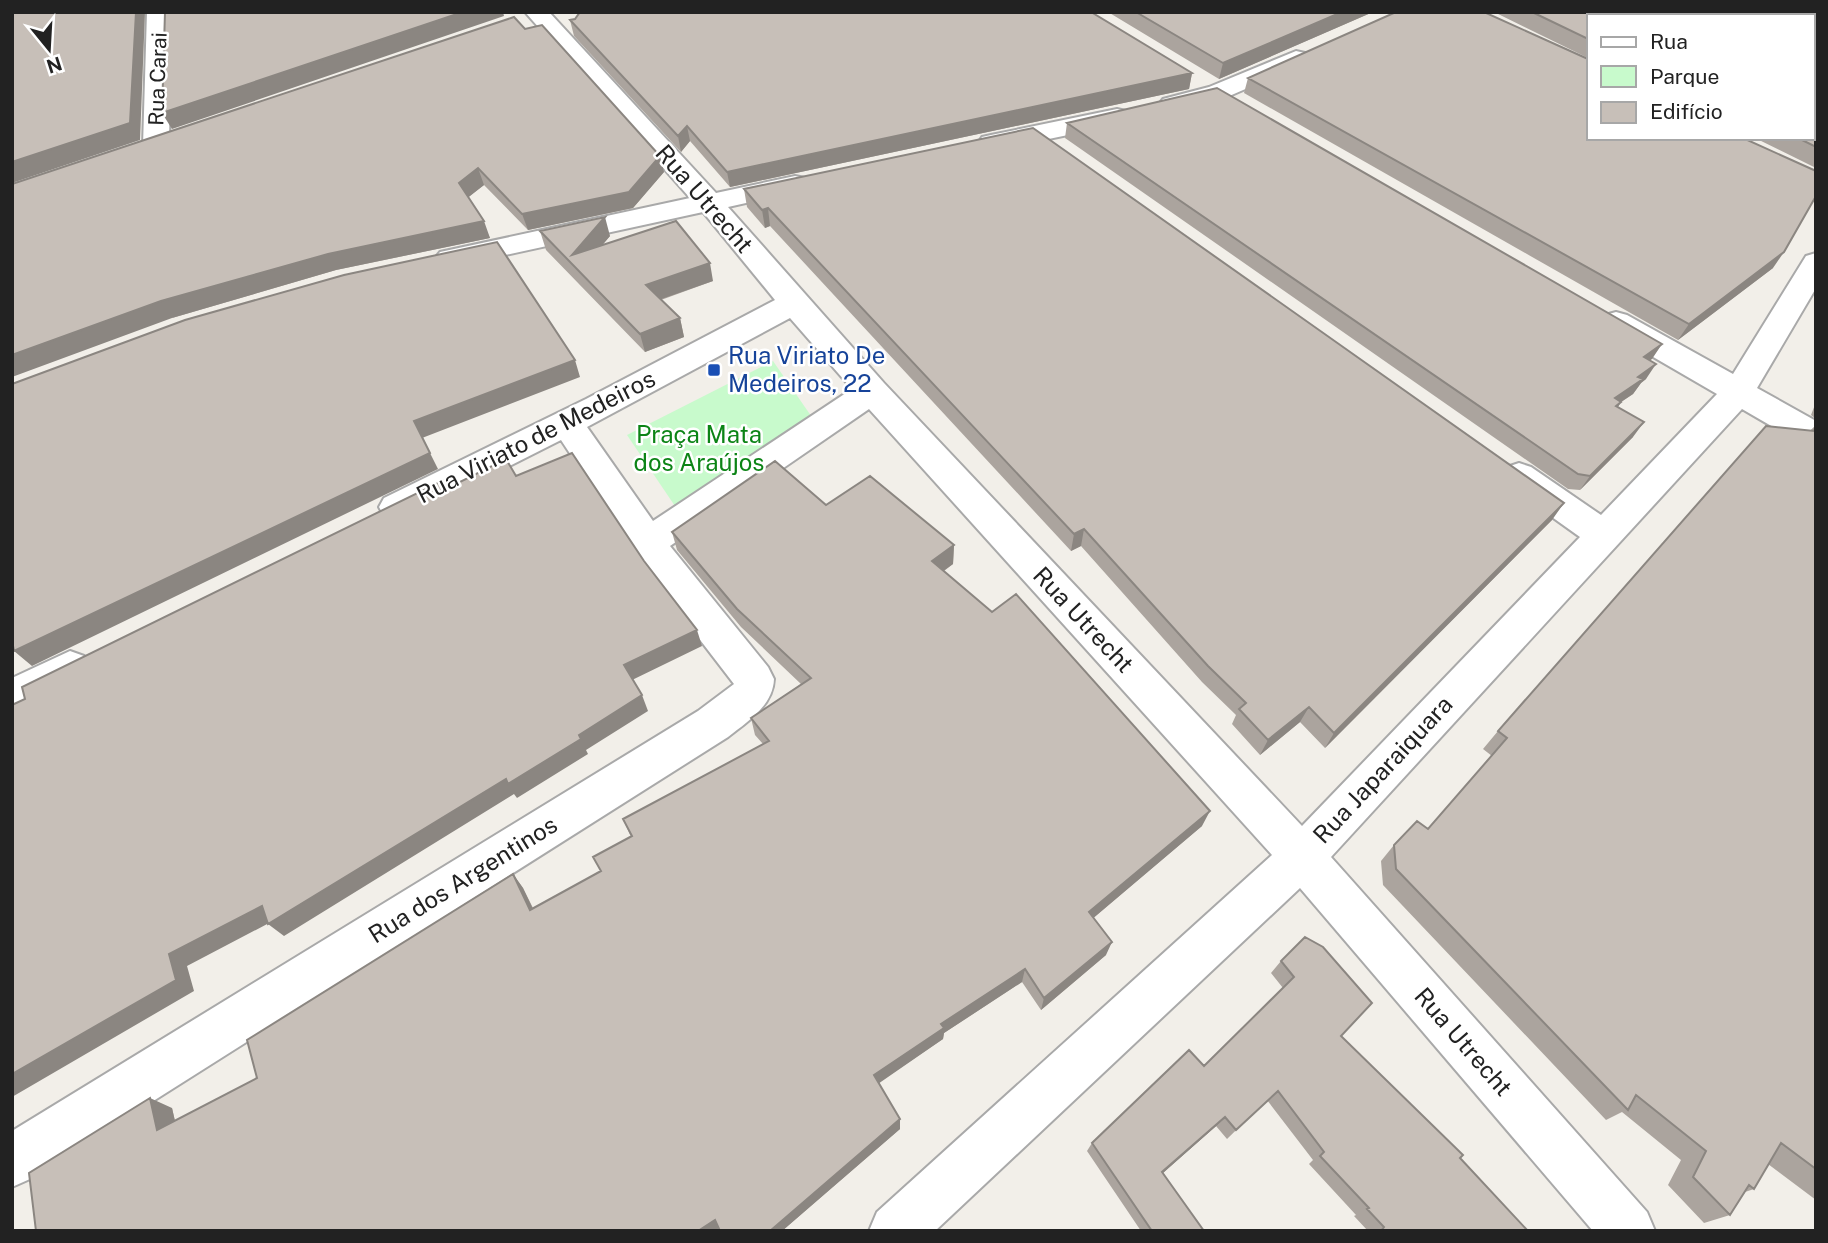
<svg xmlns="http://www.w3.org/2000/svg" width="1828" height="1243" viewBox="0 0 1828 1243" font-family="'Public Sans',sans-serif">
  <rect width="100%" height="100%" fill="#f2efe9"/>
  <path fill="#c8facc" d="M773 361 816 423 681 515 627 435Z"/>
  <g fill="none" stroke-linecap="round" stroke-linejoin="round">
    <defs>
      <path id="minor" d="M147 12H171L169 146 165 152 156 154 147 152 143 146Z
        M525 12H549L716 193 795 176 805 178 809 184 805 190 728 207 884 383 1302 826 1580 537 1507 485 1502 476 1507 467 1519 463 1531 467 1601 515 1717 394 1605 329 1600 322 1605 315 1616 312 1627 315 1733 374 1806 256 1816 253V288L1757 388 1816 421V448L1804 445 1742 409 1331 857 1647 1212 1655 1231H1593L1300 888 935 1231H869L877 1212 1272 855 869 409 670 546 768 667 774 679C773 706 747 722 728 737L30 1179 12 1187V1131L698 711 734 684 651 576 561 440 410 516 397 520 384 516 379 507 384 498 586 399 775 300 703 212 450 267 440 264 435 258 440 252 690 198ZM790 318 852 389 653 521 587 427Z
        M1296 51 1305 53 1308 58 1305 63 1227 97 1172 112 1163 109 1159 104 1163 99 1209 87Z
        M1117 109 1126 111 1130 117 1126 123 991 151 982 149 978 143 982 137 991 135Z
        M70 651 84 656 90 668 84 680 12 714V678Z"/>
    </defs>
    <use href="#minor" stroke="#a9a9a9" stroke-width="4"/>
    <use href="#minor" fill="#fff" fill-rule="evenodd"/>
  </g>
  <path fill="#aba49e" d="M1108 12H1373L1219 79Z
    M1494 12H1816V168L1755 138H1812L1588 16V58Z
    M575 19 1192 73 1189 89 730 187 690 141 681 152 574 36 570 20Z
    M525 29 664 172 633 208 528 230 484 185 468 197 490 238 336 270 172 318Z
    M1248 78 1773 268 1678 340 1244 93Z
    M1067 123 1662 344 1650 360 1646 379 1641 383 1633 394 1621 402 1618 407 1633 437 1580 490 1568 489 1065 138Z
    M744 189 1552 520 1325 748 1300 722 1260 755 1232 724 1236 715 1202 682 1081 546 1071 551 770 226 765 228 747 207Z
    M540 231 610 236 602 245 713 281 661 300 680 318 684 337 645 352 546 250Z
    M1816 402V419L1811 415Z
    M1816 425V1200L1768 1164 1754 1189 1745 1192 1730 1215 1704 1223 1668 1185 1681 1160 1622 1112 1606 1120 1383 885 1381 861 1394 845 1428 829 1492 756 1483 749 1498 731Z
    M826 505 954 545 953 564 944 571 1202 826 1093 918 1106 955 1041 1010 1022 982 944 1033 943 1039 878 1083 900 1129 782 1231H720L719 1228 714 1231H36L172 1108 175 1121 257 1078 513 874 523 888 533 908 601 871 631 837 623 819 763 744 755 735 751 718 801 684 741 627 677 550 672 532Z
    M1281 961 1341 1036 1460 1158 1528 1231H1368L1354 1216 1356 1215 1309 1164 1313 1160 1267 1100 1227 1139 1216 1126 1163 1173 1204 1231H1141L1087 1151 1092 1143 1204 1066 1283 988 1271 973Z"/>
  <path fill="#8b8681" d="M136 12H145L140 140 12 183V162Z
    M463 12H503L504 16 172 129 162 113Z
    M1342 12H1373L1219 79 1223 63Z
    M1192 73 1189 89 730 187 727 172Z
    M687 126 690 141 681 152 678 136Z
    M660 156 664 172 633 208 528 230 522 214Z
    M478 168 484 185 465 200 459 183Z
    M768 208 770 226 765 228 762 210Z
    M605 217 610 236 580 272 572 255Z
    M484 221 490 238 336 270 172 318 12 377V355L161 301 328 254Z
    M1784 252 1773 268 1678 340 1689 324Z
    M710 263 713 281 650 303 646 285Z
    M680 318 684 337 645 352 640 334Z
    M1662 344 1652 359 1634 372 1644 357Z
    M575 360 580 377 422 438 414 421Z
    M1656 364 1646 379 1641 383 1633 394 1621 402 1611 417 1615 398 1638 377Z
    M1644 422 1633 437 1580 490 1590 476Z
    M430 453 438 469 32 666 14 651Z
    M1564 503 1552 520 1325 748 1334 733Z
    M1084 529 1081 546 1071 551 1074 534Z
    M954 545 953 564 932 579V561Z
    M697 630 702 646 630 681 624 665Z
    M642 695 648 711 586 750 588 754 517 798 514 794 284 936 268 924 271 922 187 966 194 991 12 1097V1074L169 954 579 735Z
    M1309 707 1300 722 1260 755 1268 740Z
    M1210 811 1202 826 1084 926 1089 912Z
    M513 874 523 888 540 924 530 910Z
    M1112 942 1106 955 1041 1010 1044 998Z
    M1025 969 1022 982 944 1033 943 1039 875 1086 874 1075 941 1024Z
    M150 1098 172 1108 179 1139 157 1130Z
    M1225 1117 1216 1126 1155 1180 1162 1172Z
    M900 1119V1129L782 1231H770Z
    M715 1220 721 1227 714 1231H698Z"/>
  <path fill="#c7bfb8" stroke="#8b8681" stroke-width="2" d="M12 12H136L130 123 12 162Z
    M165 12H463L162 113Z
    M580 12H1091L1192 73 727 172 687 126 678 136 570 20 575 19Z
    M1136 12H1342L1223 63Z
    M1396 12H1484L1588 59V138H1743L1816 171V196L1784 252 1689 324 1248 78Z
    M1532 12H1816V147L1798 138H1812V16H1588V39Z
    M514 17 525 29 542 25 660 156 629 192 522 214 478 168 459 183 484 221 328 254 161 301 12 355V184Z
    M1217 88 1662 344 1644 357 1656 364 1638 377 1643 379 1615 398 1621 402 1616 406 1644 422 1590 476 1578 474 1067 123Z
    M1033 128 1564 503 1334 733 1309 707 1268 740 1239 709 1246 703 1208 666 1084 529 1074 534 768 208 762 210 744 189Z
    M605 217 572 255 676 221 710 263 646 285 680 318 640 334 540 231Z
    M497 242 575 360 414 421 430 453 14 651 12 641V384L185 320 344 275Z
    M1766 426 1814 431 1816 426V1169L1781 1143 1754 1189 1749 1185 1730 1215 1693 1177 1706 1151 1636 1095 1628 1110 1396 869 1394 845 1417 821 1428 829 1507 738 1498 731Z
    M572 453 644 561 697 630 624 665 642 695 579 735 581 739 508 784 506 779 268 924 262 906 169 954 176 980 12 1074V705L25 699 22 687 444 480 448 488 506 459 516 476Z
    M775 461 826 505 870 476 954 545 932 561 992 612 1016 594 1210 811 1089 912 1112 942 1044 998 1025 969 941 1024 944 1028 874 1075 900 1119 770 1231H720L715 1220 698 1231H36L29 1173 150 1098 157 1130 257 1078 247 1040 513 874 530 910 601 871 593 857 632 836 623 819 769 741 751 718 811 678 737 609 672 532Z
    M1305 937 1323 947 1372 1003 1341 1036 1463 1155 1460 1158 1528 1231H1381L1384 1227 1367 1209 1369 1208 1320 1156 1324 1152 1278 1091 1236 1130 1225 1117 1162 1172 1204 1231H1152L1092 1143 1189 1050 1204 1066 1294 977 1281 961Z"/>
  <rect fill="#1a4fb4" stroke="#fff" stroke-width="2.5" x="707" y="363" width="14" height="14" rx="3.5"/>
  <g text-anchor="middle" stroke-width="5" stroke-linejoin="round" paint-order="stroke">
    <g font-size="21" fill="#222" stroke="#fff">
      <text transform="translate(158 79) rotate(-88)" y="7">Rua Carai</text>
    </g>
    <g font-size="24" fill="#222" stroke="#fff">
      <text transform="translate(704 199) rotate(49)" y="8">Rua Utrecht</text>
      <text transform="translate(536 437) rotate(-27)" y="8">Rua Viriato de Medeiros</text>
      <text transform="translate(1083 620) rotate(47)" y="8">Rua Utrecht</text>
      <text transform="translate(1383 770) rotate(-47)" y="8">Rua Japaraiquara</text>
      <text transform="translate(463 880) rotate(-32)" y="8">Rua dos Argentinos</text>
      <text transform="translate(1463 1042) rotate(49)" y="8">Rua Utrecht</text>
    </g>
    <g font-size="24" fill="#164399" stroke="#fff" text-anchor="start">
      <text x="728" y="364">Rua Viriato De<tspan x="728" dy="28">Medeiros, 22</tspan></text>
    </g>
    <g font-size="24" fill="#0c8416" stroke="#fff">
      <text x="699" y="443">Praça Mata<tspan x="699" dy="28">dos Araújos</tspan></text>
    </g>
  </g>
  <rect width="1828" height="1243" fill="none" stroke="#222222" stroke-width="28"/>
  <rect x="1587" y="14" width="228" height="126" fill="#ffffff" stroke="#a7a7a7" stroke-width="2"/>
  <rect x="1601" y="37" width="35" height="10" fill="#ffffff" stroke="#a7a7a7" stroke-width="2"/>
  <text x="1650" y="49" font-size="21" fill="#222222">Rua</text>
  <rect x="1601" y="66" width="35" height="21" fill="#c8facc" stroke="#a7a7a7" stroke-width="2"/>
  <text x="1650" y="84" font-size="21" fill="#222222">Parque</text>
  <rect x="1601" y="102" width="35" height="21" fill="#c7bfb8" stroke="#a7a7a7" stroke-width="2"/>
  <text x="1650" y="119" font-size="21" fill="#222222">Edifício</text>
  <g transform="translate(49 49) rotate(162)" stroke="#ffffff" stroke-width="5" paint-order="stroke">
  <path d="M0-5L12 26L0 18L-12 26Z" fill="#222222"/>
  <text y="-10" font-size="19" font-weight="bold" text-anchor="middle" fill="#222222">N</text>
  </g>
</svg>
